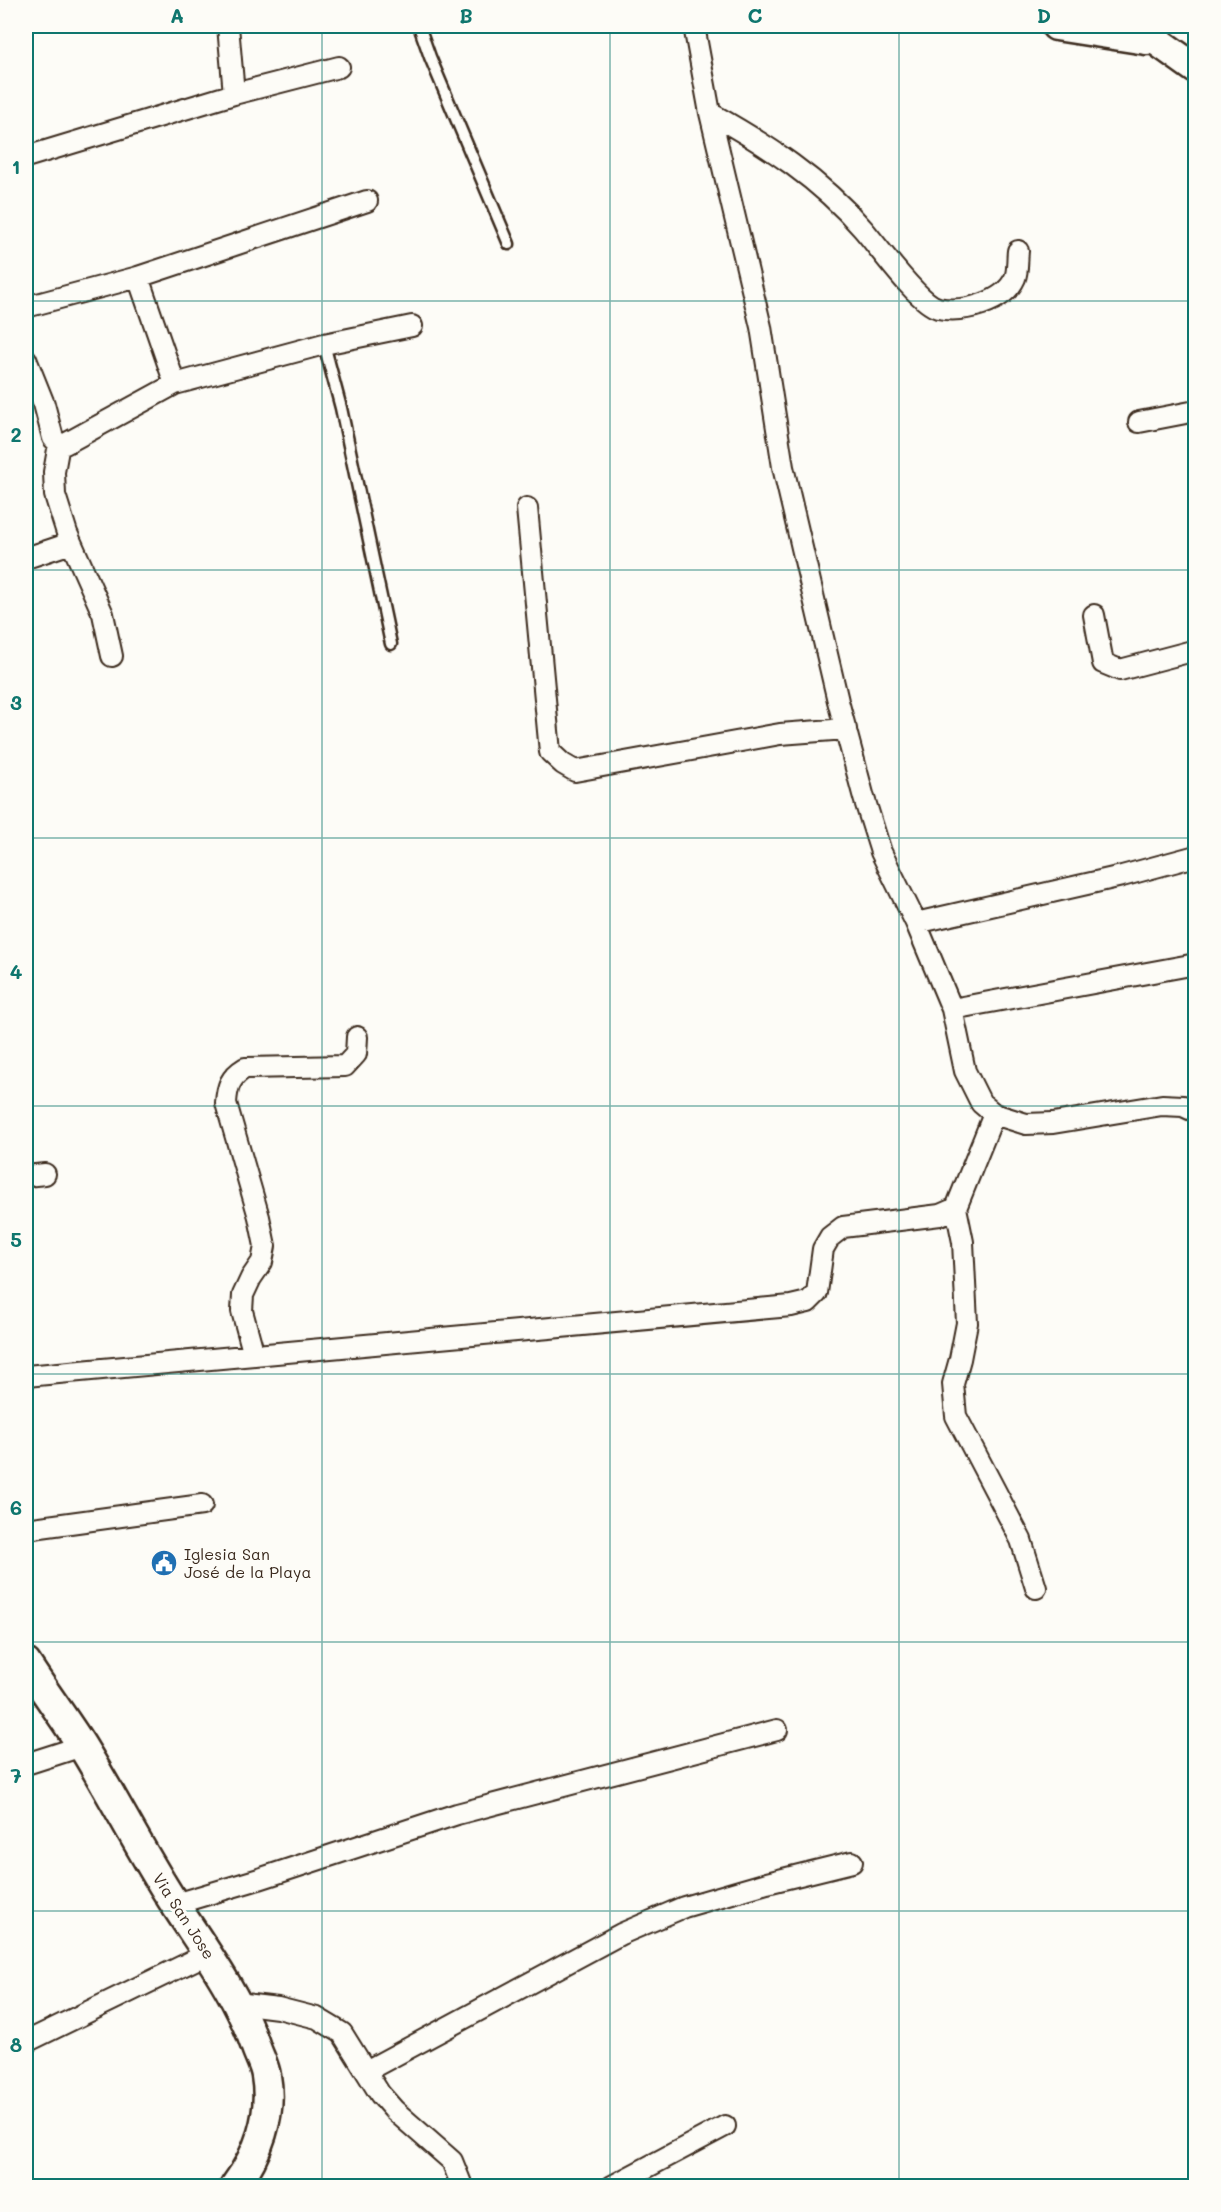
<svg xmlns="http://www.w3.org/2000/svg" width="1221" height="2212" viewBox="0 0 1221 2212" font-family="Mali,sans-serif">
  <rect width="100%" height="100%" fill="#fdfcf7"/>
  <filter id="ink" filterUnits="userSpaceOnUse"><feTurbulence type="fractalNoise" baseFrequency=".0167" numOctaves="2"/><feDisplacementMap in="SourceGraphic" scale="12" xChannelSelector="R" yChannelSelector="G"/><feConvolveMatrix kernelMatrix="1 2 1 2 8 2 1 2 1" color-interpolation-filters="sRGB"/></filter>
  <g filter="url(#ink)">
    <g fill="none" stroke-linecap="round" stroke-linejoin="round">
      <defs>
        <path id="lane" d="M419 26 430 57 509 244
          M324 344 341 408 391 644"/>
        <path id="street" d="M228 26 234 94
          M694 26 710 113 761 327 783 467 838 701 864 798 881 852 916 923 952 1009 965 1071 981 1103 994 1114 1026 1124 1053 1123 1162 1105 1183 1106 1196 1112
          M710 113C767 145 820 179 863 229 878 246 918 303 938 308 963 313 1004 303 1015 278 1018 271 1017 259 1018 251
          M26 157 234 94 339 67
          M138 277 175 384
          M26 307 138 277 367 201
          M26 359 44 404 53 438 59 444H65L175 384 324 344 412 326
          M1139 422 1196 411
          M59 444 54 472 55 495 67 533 103 614 112 656
          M527 508 550 752 563 764 575 771 780 734 846 729
          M26 558 71 543
          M1094 615 1103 663 1120 670 1196 650
          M916 923 1122 876 1196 856
          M952 1009 1196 964
          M994 1114 956 1208 963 1242 967 1323 960 1359 953 1384 956 1416 1021 1540 1036 1588
          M26 1176 45 1174
          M254 1355 242 1311 243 1295 251 1278 262 1262 265 1246 259 1217 226 1103C227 1087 230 1077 245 1068L345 1066 356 1054 357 1037
          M26 1376 791 1306 808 1302 817 1293 823 1249 830 1237 843 1227 940 1215 956 1208
          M26 1529 202 1505
          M26 1764 82 1746
          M175 1904 259 1879 457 1814 777 1730
          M237 2003 278 2008 317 2018 342 2033 380 2094 394 2110 452 2161 462 2186
          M26 2042 209 1953
          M366 2071 621 1934 684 1907 767 1883 852 1862
          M612 2186 725 2126"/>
        <path id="secondary" d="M1056 26 1146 40 1154 39 1196 69
          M26 1663C44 1691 64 1718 82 1746 114 1798 141 1852 174 1903 205 1951 239 1996 257 2050 260 2058 265 2067 266 2076 273 2115 258 2155 235 2186"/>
      </defs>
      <use href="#lane" stroke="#3b2a1e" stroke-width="15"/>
      <use href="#street" stroke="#3b2a1e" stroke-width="24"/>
      <use href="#secondary" stroke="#3b2a1e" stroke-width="33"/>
      <use href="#lane" stroke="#fdfcf7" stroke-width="10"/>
      <use href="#street" stroke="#fdfcf7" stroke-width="20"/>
      <use href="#secondary" stroke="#fdfcf7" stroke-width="28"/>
    </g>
  </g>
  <path fill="none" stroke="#0f766e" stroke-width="1.5" stroke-opacity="0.55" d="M322 26V2186M610 26V2186M899 26V2186M26 301H1196M26 570H1196M26 838H1196M26 1106H1196M26 1374H1196M26 1642H1196M26 1911H1196"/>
  <defs>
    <symbol id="civic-disc" viewBox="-11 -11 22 22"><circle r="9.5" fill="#1f6fb2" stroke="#fdfcf7"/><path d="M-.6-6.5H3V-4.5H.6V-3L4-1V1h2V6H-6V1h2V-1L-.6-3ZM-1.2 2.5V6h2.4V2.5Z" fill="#fff"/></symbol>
  </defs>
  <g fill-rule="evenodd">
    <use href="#civic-disc" x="149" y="1548" width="30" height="30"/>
  </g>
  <g text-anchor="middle" stroke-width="6" stroke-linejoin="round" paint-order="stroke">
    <g font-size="16" fill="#3b2a1e" stroke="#fdfcf7" text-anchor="start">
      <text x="184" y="1560">Iglesia San<tspan x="184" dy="18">José de la Playa</tspan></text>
    </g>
    <g font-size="16" fill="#3b2a1e" stroke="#fdfcf7">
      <text transform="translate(184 1916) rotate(57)" y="6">Via San Jose</text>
    </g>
  </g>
  <rect width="1221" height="2212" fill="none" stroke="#fdfcf7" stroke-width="66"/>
  <rect x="33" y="33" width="1155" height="2146" fill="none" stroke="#0f766e" stroke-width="2"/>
  <g font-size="20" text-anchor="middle" font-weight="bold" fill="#0f766e">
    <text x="177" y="23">A</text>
    <text x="466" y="23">B</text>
    <text x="755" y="23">C</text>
    <text x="1044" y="23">D</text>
    <text x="16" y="174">1</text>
    <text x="16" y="442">2</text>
    <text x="16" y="710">3</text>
    <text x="16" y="979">4</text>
    <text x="16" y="1247">5</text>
    <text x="16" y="1515">6</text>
    <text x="16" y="1783">7</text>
    <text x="16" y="2052">8</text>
  </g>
</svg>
